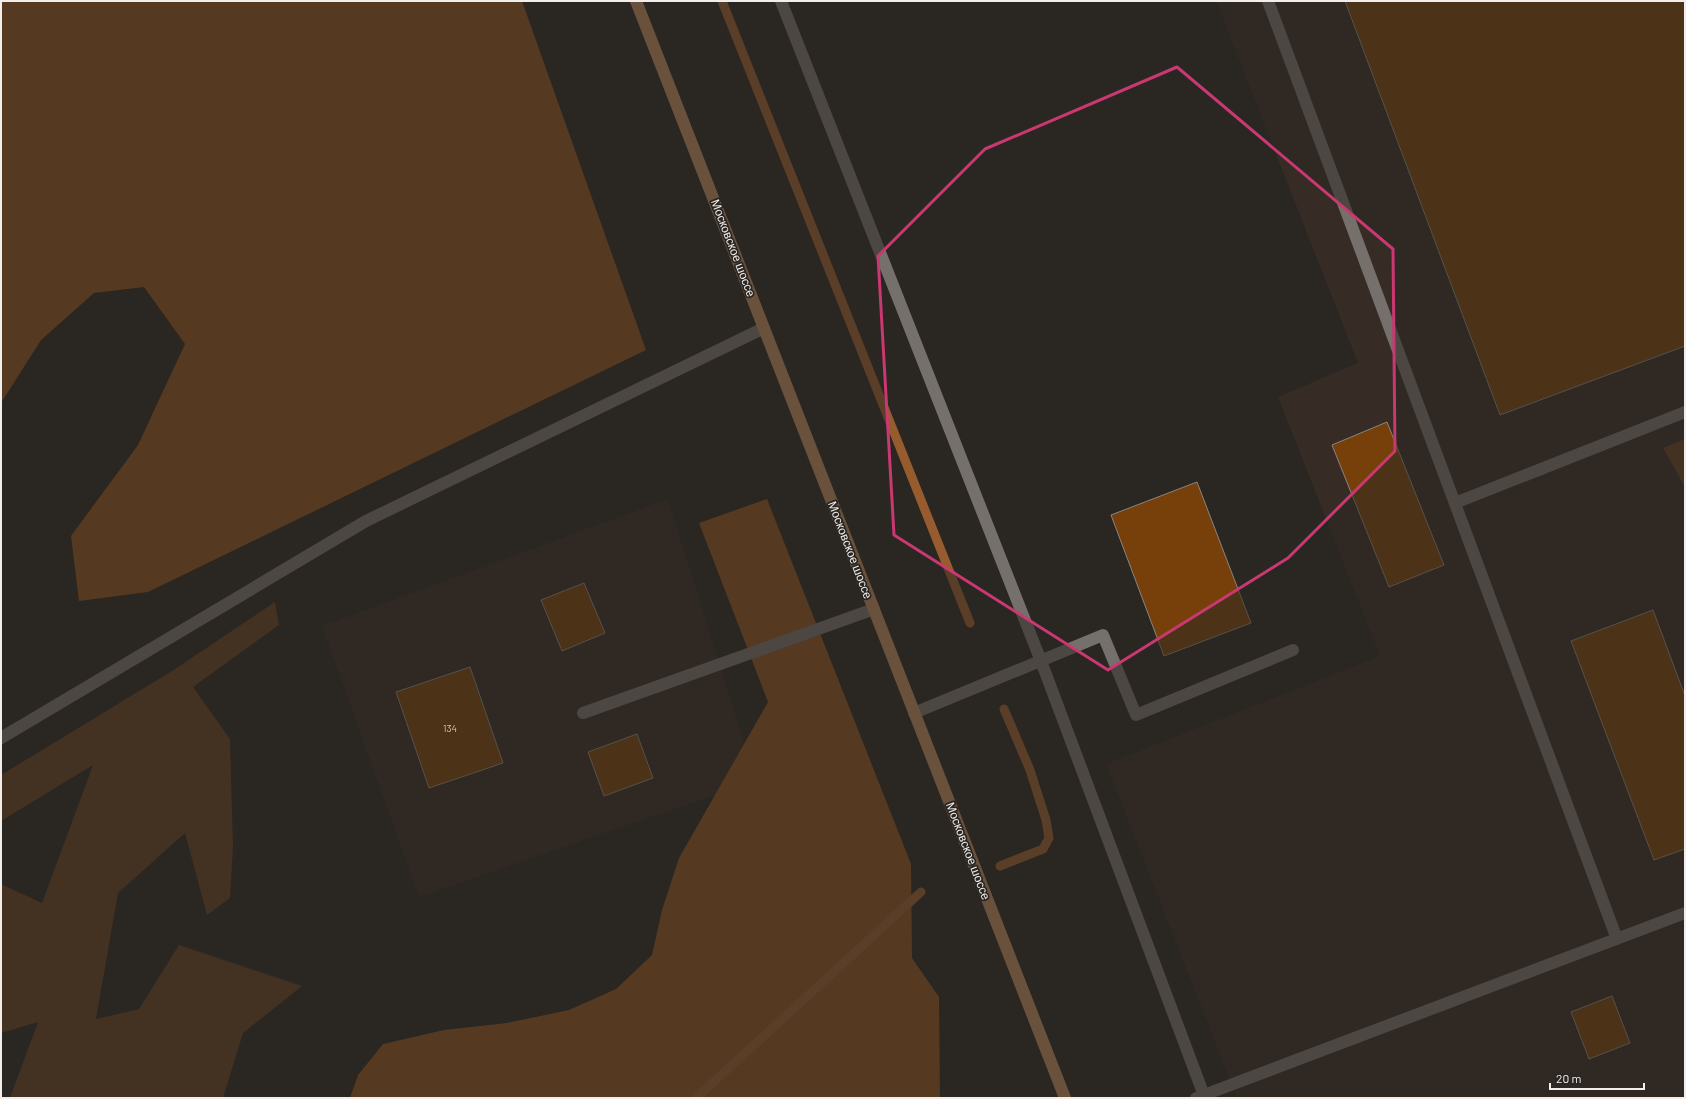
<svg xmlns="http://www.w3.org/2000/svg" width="1686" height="1099" viewBox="0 0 1686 1099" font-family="Barlow,sans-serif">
  <rect width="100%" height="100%" fill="#2a2622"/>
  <path fill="#362c25" d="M1216 1H1685V1098H1237L1106 764 1380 656 1278 397 1358 363Z
    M668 499 756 781 419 897 322 626Z"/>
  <path fill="#633f23" d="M1685 439V487L1663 448Z
    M275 602 279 625 193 687 230 739 233 847 230 898 207 915 185 833 118 893 96 1019 139 1009 179 945 302 986 243 1033 223 1098H10L38 1022 1 1033V884L42 903 93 765 1 821V775L172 671Z"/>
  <path fill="#8a5121" d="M1 1H522L646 350 148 592 79 601 71 536 138 445 185 344 144 287 94 293 41 340 1 403Z
    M767 499 911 864 912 958 939 997 940 1098H350L358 1075 383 1044 444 1030 507 1023 569 1010 616 989 652 955 662 910 679 858 768 702 699 523Z"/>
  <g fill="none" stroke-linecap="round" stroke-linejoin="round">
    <path stroke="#975c2e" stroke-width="9" d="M722 1 970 623
      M1000 866 1043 849 1049 838 1046 820 1030 770 1004 709
      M696 1098 921 892"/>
  </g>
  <path fill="#77400b" stroke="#8b8581" d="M1345 1H1685V346L1500 415Z
    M1387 422 1444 565 1389 587 1332 445Z
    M1197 482 1251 623 1164 656 1111 515Z
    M584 583 605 633 562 651 541 600Z
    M1653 610 1685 696V849L1654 860 1571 641Z
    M470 667 503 763 429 788 396 692Z
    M637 734 653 778 604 796 588 752Z
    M1612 996 1630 1043 1589 1059 1571 1012Z"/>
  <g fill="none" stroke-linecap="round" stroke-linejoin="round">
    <path stroke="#75706c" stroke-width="12" d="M781 1 1041 661 1205 1098
      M1268 1 1617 939
      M1455 503 1685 412
      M583 713 874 609
      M914 713 1103 635 1136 715 1293 650
      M1 738 366 521 764 328
      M1196 1098 1685 913"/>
    <path stroke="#b9865c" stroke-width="12" d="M636 1 1065 1098"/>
  </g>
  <path d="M0 0H1686V1099H0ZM1177 67 1393 249 1395 451 1288 558 1108 670 894 535 878 256 985 149Z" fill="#2a2622" fill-opacity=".55" fill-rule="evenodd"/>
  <path fill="none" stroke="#c93871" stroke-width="3" stroke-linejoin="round" d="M1177 67 1393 249 1395 451 1288 558 1108 670 894 535 878 256 985 149Z"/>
  <g text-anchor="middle" stroke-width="3.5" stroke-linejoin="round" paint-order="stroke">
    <g font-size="10" fill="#d3c2b4">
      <text x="450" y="732">134</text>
    </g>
    <g font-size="12" fill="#f2eeec" stroke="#2a2622">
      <text transform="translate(733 248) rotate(69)" y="4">Московское шоссе</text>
      <text transform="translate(850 550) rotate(69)" y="4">Московское шоссе</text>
      <text transform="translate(968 851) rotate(69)" y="4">Московское шоссе</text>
    </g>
  </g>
  <rect width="1686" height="1099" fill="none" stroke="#f2eeec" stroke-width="4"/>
  <path d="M1550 1083v6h94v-6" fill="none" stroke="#f2eeec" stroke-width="2"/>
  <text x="1556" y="1083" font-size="12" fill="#f2eeec" stroke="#2a2622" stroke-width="3" paint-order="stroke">20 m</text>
</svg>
